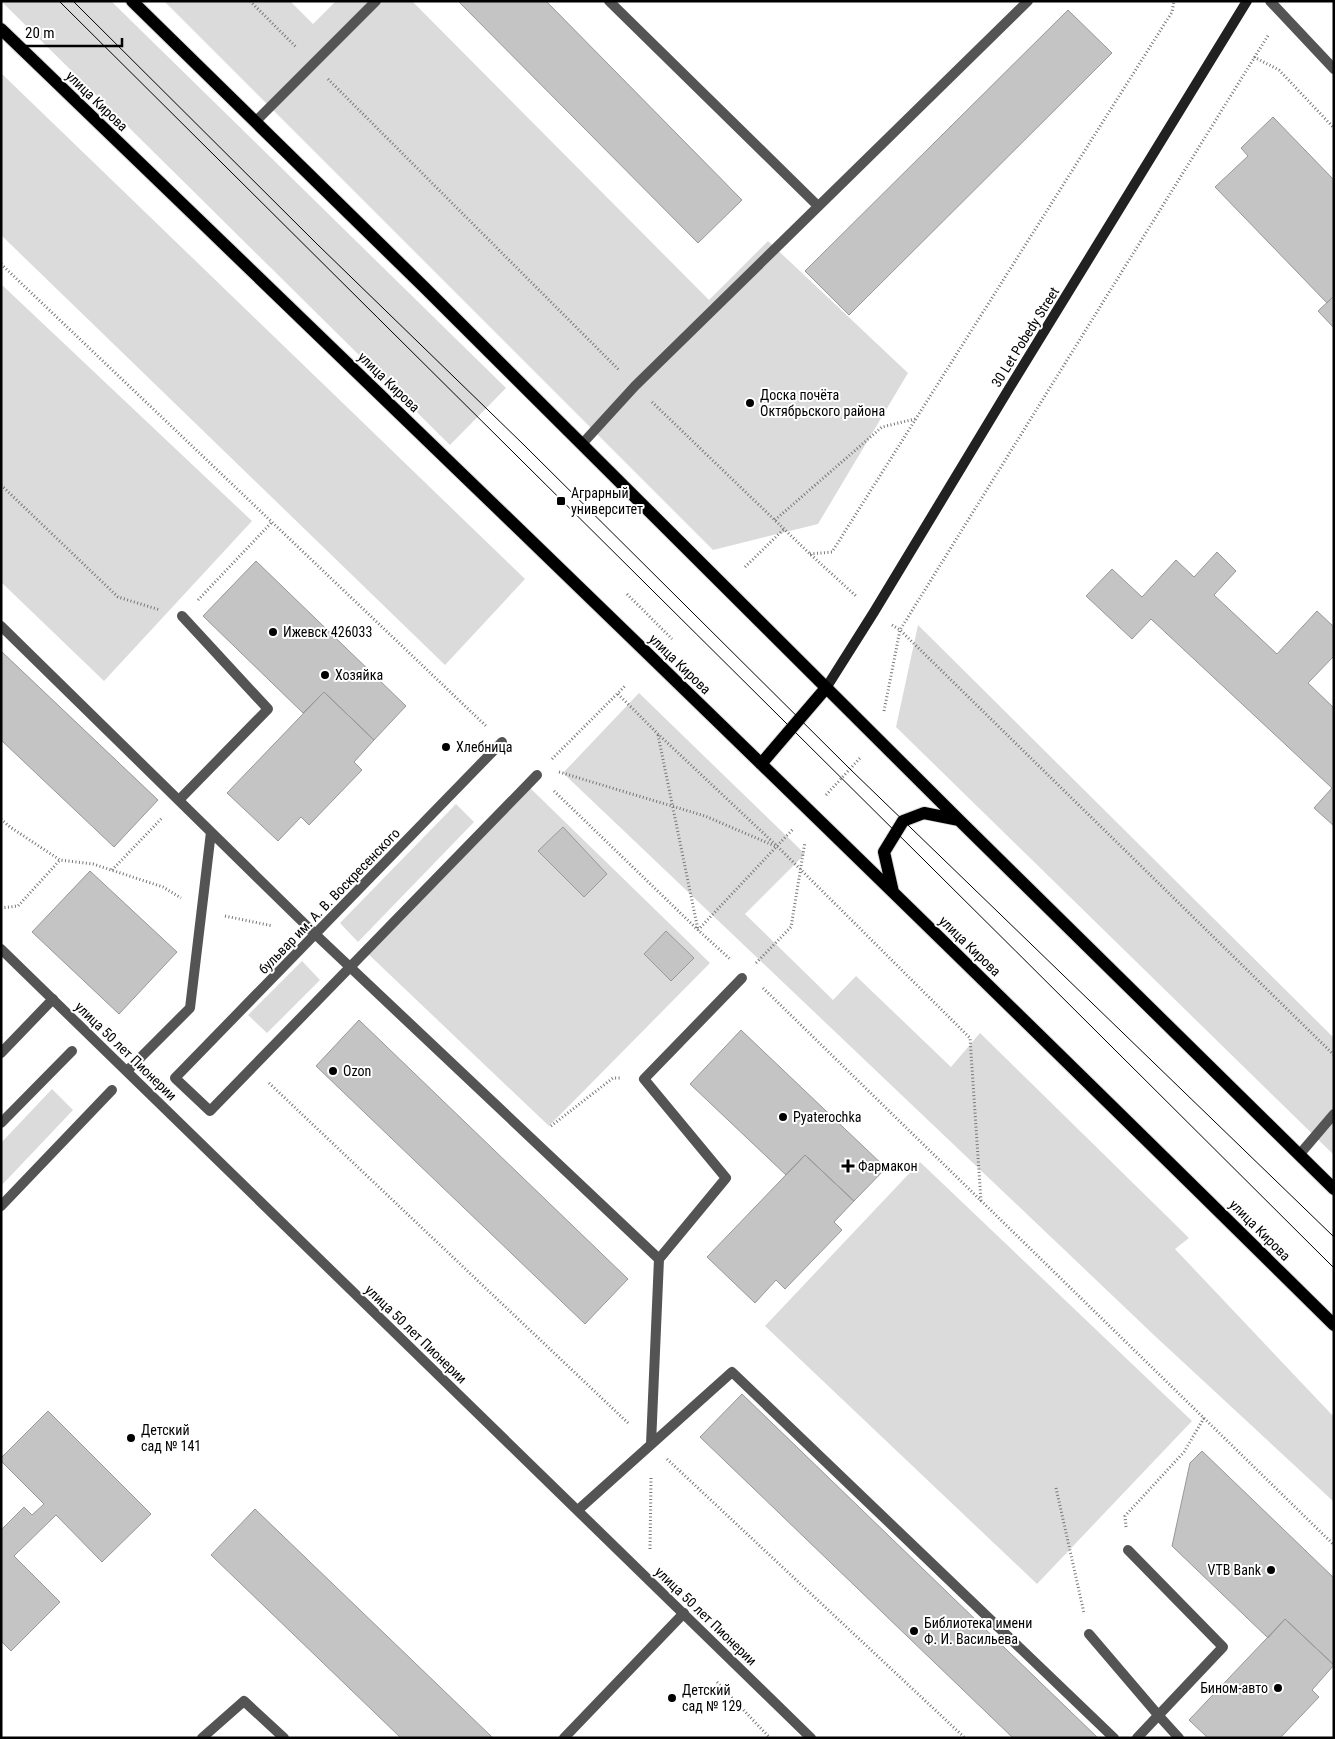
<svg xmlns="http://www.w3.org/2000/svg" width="1335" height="1739" viewBox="0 0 1335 1739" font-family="'Roboto Condensed',sans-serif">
  <rect width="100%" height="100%" fill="#fff"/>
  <path fill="#dbdbdb" d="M1 1H111L506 388 450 445Z
    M164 1H290L313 24 336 1H412L709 300 768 241 908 373 818 524 713 550Z
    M1 73 525 579 445 665 1 235Z
    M1 284 252 521 104 681 1 582Z
    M918 625 1334 1038V1155L896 727Z
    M639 693 805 854 745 914 833 1000 856 976 951 1067 980 1033 1189 1238 1175 1249 1334 1417V1502L1156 1337 563 773Z
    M526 784 710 963 549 1126 365 951Z
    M456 804 474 822 358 942 340 923Z
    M302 961 320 980 267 1033 248 1015Z
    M52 1089 73 1110 1 1186V1143Z
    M920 1162 1192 1421 1037 1584 765 1326Z"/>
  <path fill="#c4c4c4" stroke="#989898" d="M458 1H546L742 200 698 243Z
    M1068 10 1112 53 849 315 805 271Z
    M1273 117 1334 180V296L1327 303 1215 187 1248 156 1241 148Z
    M1334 296V328L1318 311Z
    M1217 552 1236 571 1214 595 1277 654 1317 611 1334 627V656L1308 683 1334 708V826L1314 808 1332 788 1151 619 1132 639 1086 596 1112 569 1142 597 1176 560 1194 577Z
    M256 561 406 706 374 740 324 692 303 713 203 616Z
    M1 651 158 800 114 847 1 740Z
    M324 692 374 740 354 762 362 770 309 825 301 817 278 841 227 793Z
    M563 827 607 874 584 897 538 851Z
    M90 871 177 952 119 1014 32 932Z
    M666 931 694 958 671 981 644 954Z
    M359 1020 628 1279 585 1324 316 1066Z
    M741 1030 886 1168 854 1201 805 1155 786 1175 690 1084Z
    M805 1155 854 1201 834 1222 842 1230 785 1289 776 1280 755 1303 707 1257Z
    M742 1394 1098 1738H1013L700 1437Z
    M48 1411 151 1514 102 1562 56 1515 14 1556 60 1602 11 1651 1 1641V1530L24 1507 32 1515 44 1504 1 1461V1458Z
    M1202 1451 1334 1578V1665L1285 1619 1268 1638 1172 1546 1190 1463Z
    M255 1509 493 1738H401L211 1555Z
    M1285 1619 1334 1665 1312 1690 1319 1697 1280 1738H1208L1189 1720Z"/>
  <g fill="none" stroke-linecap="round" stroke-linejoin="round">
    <defs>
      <path id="primary" d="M132 1 425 288 959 820 1334 1189
        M1 29C447 459 893 889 1334 1325
        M761 764 826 688
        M893 892 884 852 903 821 924 813 959 820"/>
    </defs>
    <use href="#primary" stroke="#dbdbdb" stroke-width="14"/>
    <path stroke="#767676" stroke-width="3" stroke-dasharray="1 2.5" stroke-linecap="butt" d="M250 1 297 48
      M1254 57 1279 70 1334 128
      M328 79 619 370
      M1 264 486 726
      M652 402 810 554 856 596
      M1 485 118 597 160 610
      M775 520 882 427 915 419
      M810 554 832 552 1172 12 1174 1
      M745 567 784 529
      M627 594 672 639
      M198 600 272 522
      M892 625 900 630 1334 1055
      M618 694 658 734 777 846 970 1038 981 1201
      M884 711 900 630 1269 34
      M658 735 698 930
      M552 759 626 685
      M559 772 705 816 775 846
      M554 791 698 930 730 959
      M826 795 861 757
      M1 819 10 827 60 860 93 864 163 887 181 898
      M112 870 163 817
      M1 908 18 906 60 860
      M225 916 273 926
      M698 930 794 828
      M756 963 791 927 805 842
      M763 988 1334 1545
      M269 1083 628 1423
      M551 1126 613 1078H621
      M667 1459 965 1738
      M1056 1488 1084 1613
      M1126 1527 1125 1516 1184 1452 1204 1418
      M650 1549 651 1478
      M717 1682 770 1738"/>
    <path stroke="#545454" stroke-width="10" d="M609 1 818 206
      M255 122 376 1
      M582 444 635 386 1028 1
      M1 626 315 934 659 1259 651 1444
      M179 800 268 709 182 616
      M1 1053 53 999
      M127 1071 190 1008 211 832
      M1299 1155 1334 1114
      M659 1259 726 1178 644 1079 742 978
      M578 1510 732 1372 1114 1738
      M1128 1550 1223 1647 1137 1738
      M1089 1634 1159 1716 1179 1738
      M202 1738 244 1701 284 1738
      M564 1738 684 1613"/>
    <path stroke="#545454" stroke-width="10" d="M502 742 175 1078 210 1111 537 775
      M1 1123 72 1051
      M1 1206 112 1090"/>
    <path stroke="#545454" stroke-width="10" d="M1270 1 1334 69
      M1 949 811 1738"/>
    <path stroke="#212121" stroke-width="10" d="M826 688 874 612 1010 387 1247 1"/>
    <use href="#primary" stroke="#000" stroke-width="12"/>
    <path stroke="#000" stroke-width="1" d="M59 1C484 424 910 845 1334 1268
      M73 1 317 244 524 445 850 769 1334 1237"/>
  </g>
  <g fill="#000" stroke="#fff" stroke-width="2">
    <circle cx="750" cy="403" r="5"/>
    <rect x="556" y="496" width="10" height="10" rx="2.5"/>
    <circle cx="273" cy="632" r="5"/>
    <circle cx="325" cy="675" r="5"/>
    <circle cx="446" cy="747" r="5"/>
    <circle cx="333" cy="1071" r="5"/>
    <circle cx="783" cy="1117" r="5"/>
    <path d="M845.5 1158.5h5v5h5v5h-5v5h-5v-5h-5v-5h5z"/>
    <circle cx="131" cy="1438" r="5"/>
    <circle cx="1271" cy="1570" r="5"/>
    <circle cx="914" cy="1631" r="5"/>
    <circle cx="1278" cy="1688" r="5"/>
    <circle cx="672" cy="1698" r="5"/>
  </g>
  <g text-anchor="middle" stroke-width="4" stroke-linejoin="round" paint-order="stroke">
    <g font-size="14" fill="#000" stroke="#fff">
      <text transform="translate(97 101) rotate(44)" y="5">улица Кирова</text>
      <text transform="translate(1025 337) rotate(-58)" y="5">30 Let Pobedy Street</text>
      <text transform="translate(389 382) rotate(44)" y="5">улица Кирова</text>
      <text transform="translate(680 664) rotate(44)" y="5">улица Кирова</text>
      <text transform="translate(329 901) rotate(-46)" y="5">бульвар им. А. В. Воскресенского</text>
      <text transform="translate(970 946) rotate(44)" y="5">улица Кирова</text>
      <text transform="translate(126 1051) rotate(44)" y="5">улица 50 лет Пионерии</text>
      <text transform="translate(1260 1230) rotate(45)" y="5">улица Кирова</text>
      <text transform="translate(416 1334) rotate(44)" y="5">улица 50 лет Пионерии</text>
      <text transform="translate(706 1616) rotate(44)" y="5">улица 50 лет Пионерии</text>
    </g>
    <g font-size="14" fill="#000" stroke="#fff" text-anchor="start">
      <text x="760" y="400">Доска почёта<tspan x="760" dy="16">Октябрьского района</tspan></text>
      <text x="571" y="498">Аграрный<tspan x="571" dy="16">университет</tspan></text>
      <text x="283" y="637">Ижевск 426033</text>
      <text x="335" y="680">Хозяйка</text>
      <text x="456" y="752">Хлебница</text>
      <text x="343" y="1076">Ozon</text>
      <text x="793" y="1122">Pyaterochka</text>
      <text x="858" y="1171">Фармакон</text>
      <text x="141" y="1435">Детский<tspan x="141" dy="16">сад № 141</tspan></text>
      <text x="1261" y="1575" text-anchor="end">VTB Bank</text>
      <text x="924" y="1628">Библиотека имени<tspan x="924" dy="16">Ф. И. Васильева</tspan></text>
      <text x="1268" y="1693" text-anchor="end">Бином-авто</text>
      <text x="682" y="1695">Детский<tspan x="682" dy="16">сад № 129</tspan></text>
    </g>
  </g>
  <rect width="1335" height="1739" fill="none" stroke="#000000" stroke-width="5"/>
  <path d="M18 38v8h104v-8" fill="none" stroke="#000000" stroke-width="2.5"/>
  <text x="25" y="38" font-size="15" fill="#000000" stroke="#ffffff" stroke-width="4" paint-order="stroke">20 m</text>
</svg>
